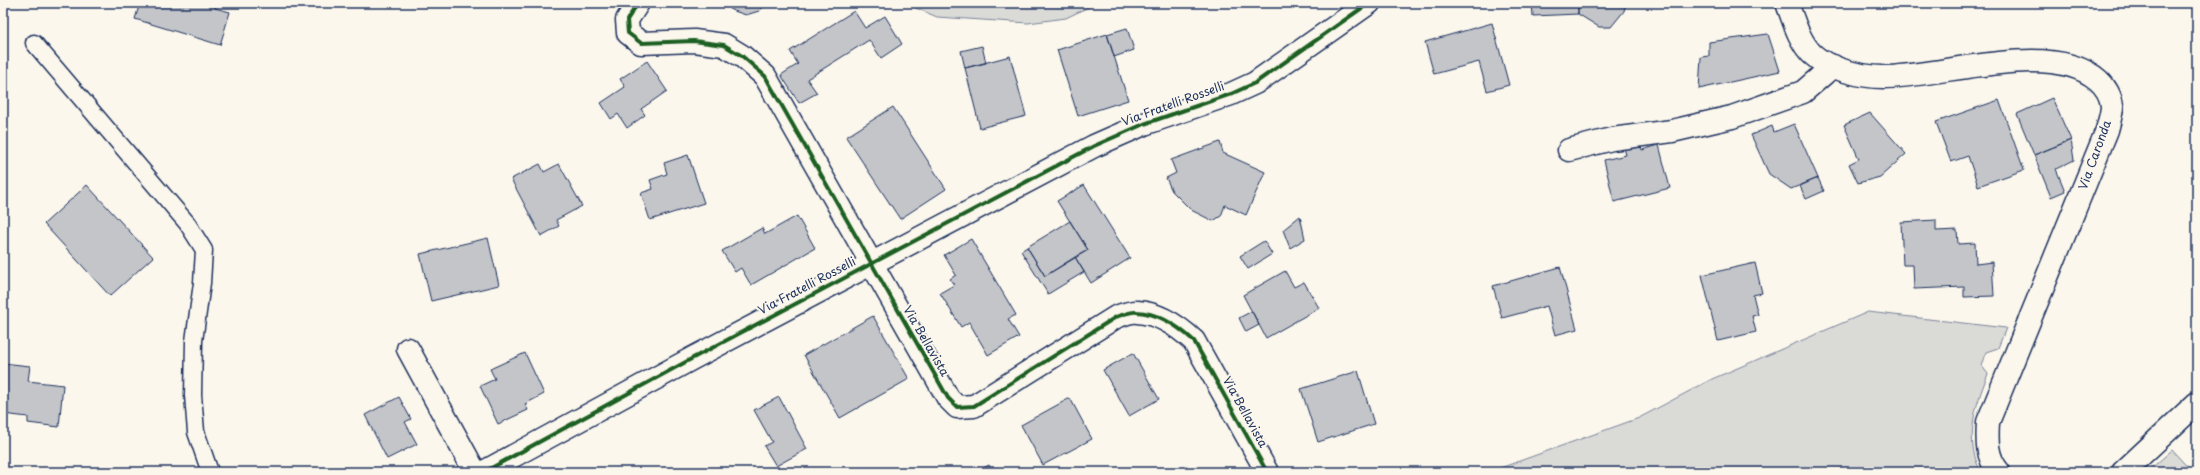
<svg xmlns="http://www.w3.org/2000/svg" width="2200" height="475" viewBox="0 0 2200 475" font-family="'Playpen Sans',sans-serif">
  <rect width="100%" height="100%" fill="#fbf7ec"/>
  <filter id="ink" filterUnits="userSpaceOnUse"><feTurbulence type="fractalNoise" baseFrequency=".025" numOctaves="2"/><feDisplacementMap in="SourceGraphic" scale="8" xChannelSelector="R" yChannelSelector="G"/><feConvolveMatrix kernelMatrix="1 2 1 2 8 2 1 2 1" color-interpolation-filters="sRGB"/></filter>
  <g filter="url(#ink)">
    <path fill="#dadad7" stroke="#7a849a" d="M904 3H1097L1066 18 1028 23 937 17Z
      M1868 312 2006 328 1998 348 1986 352 1981 365 1988 374C1975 406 1964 440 1981 472H1489L1639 418 1712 379Z
      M2172 450 2192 472H2147Z"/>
    <path fill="#c3c5c9" stroke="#1b2f5e" d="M140 3H217L215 8 230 12 220 45 135 19Z
      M729 3H768L759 11 746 15 731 10Z
      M1532 3H1578V14L1533 16Z
      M1578 3H1626L1624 11 1611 27H1599L1578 14Z
      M854 11 865 28 885 16 902 44 881 58 869 40 807 79 817 93 799 103 781 75 798 64 790 51Z
      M1492 23 1509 85 1487 91 1479 62 1434 74 1425 42Z
      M1127 28 1134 50 1114 57 1107 34Z
      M1107 34 1128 100 1078 116 1057 50Z
      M1768 34 1780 71 1699 89 1701 57 1709 56V42Z
      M982 46 986 63 965 68 961 51Z
      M1010 56 1026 116 980 128 965 68Z
      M647 61 667 91 641 109 645 115 627 128 618 114 611 119 601 103 625 87 620 79Z
      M2052 98 2071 140 2034 155 2017 114Z
      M1999 100 2024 170 1978 186 1968 156 1951 162 1936 122Z
      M893 107 946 189 900 219 846 137Z
      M1870 113 1906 154 1880 177 1858 183 1849 164 1859 159 1844 125Z
      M1794 124 1818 178 1791 189 1769 174 1751 135 1772 126 1774 132Z
      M2071 140 2074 160 2056 169 2065 191 2051 197 2034 155Z
      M1220 142 1223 153 1265 172 1246 215 1225 205 1221 216 1213 221 1191 210 1172 191 1166 178 1176 173 1171 160Z
      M1640 144 1642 150 1659 145 1670 188 1614 202 1604 160 1626 155 1624 148Z
      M688 155 704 203 650 220 641 193 653 189 650 180 667 174 664 163Z
      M540 164 544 172 559 164 582 206 556 220 559 226 541 236 511 179Z
      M1818 178 1824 191 1806 199 1800 186Z
      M87 185 153 257 110 296 44 224Z
      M1084 185 1130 258 1091 283 1075 257 1088 250 1057 201Z
      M797 216 815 248 751 285 741 268 735 272 722 251 762 228 765 234Z
      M1300 216 1305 239 1290 248 1283 230Z
      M1936 220V231L1957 230 1958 244 1975 243 1976 264 1992 262 1994 296 1964 297V287L1914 289 1913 265H1903L1901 222Z
      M1070 221 1088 250 1045 276 1027 247Z
      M488 238 499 285 431 301 420 254Z
      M971 239 1016 315 1008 319 1019 337 988 355 969 322 961 327 940 293 954 285 950 279 956 275 944 255Z
      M1264 241 1272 254 1248 269 1240 256Z
      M1027 247 1045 276 1075 257 1084 272 1048 294 1021 251Z
      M1755 263 1762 293 1753 295 1758 315 1752 316 1756 332 1718 341 1702 275Z
      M1560 267 1577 329 1555 335 1547 306 1502 318 1493 286Z
      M1285 271 1294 287 1304 282 1319 308 1266 338 1243 295Z
      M1252 311 1259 325 1246 332 1239 318Z
      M873 316 909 379 840 418 804 355Z
      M525 353 544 394 525 404 528 410 498 424 480 386 495 379 490 369Z
      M1133 353 1159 399 1129 416 1103 370Z
      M3 363 30 366 28 381 63 385 59 427 28 423V417L3 414Z
      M1358 371 1374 424 1318 442 1301 389Z
      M399 397 411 419 405 422 417 444 387 459 365 415Z
      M779 397 807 449 776 466 764 446 772 442 754 410Z
      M1070 398 1092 439 1043 465 1021 425Z
      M989 465 993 472H976Z"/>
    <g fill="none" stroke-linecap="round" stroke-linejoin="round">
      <defs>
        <path id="service" d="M34 43 187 223 204 250 202 283 194 341 193 395 196 432 210 472"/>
        <path id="minor" d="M638 3 627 20 628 33 641 43 694 41 724 45 742 56 765 76 948 398 957 407 974 406 1116 317C1122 315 1131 311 1137 312 1159 313 1179 327 1194 341L1267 472
          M1569 150 1612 139 1672 131 1732 117 1803 92 1833 66
          M408 349 475 472
          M484 472 693 358 1094 146 1144 124 1231 94 1255 83 1369 3"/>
        <path id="tertiary" d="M1787 3C1793 19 1799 41 1812 54 1828 69 1862 77 1883 77 1942 77 2052 39 2098 80 2105 86 2111 96 2112 106 2112 113 2109 122 2107 130L1988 422C1987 440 1986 457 1999 472
          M2123 472 2197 403"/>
      </defs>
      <use href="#service" stroke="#1b2f5e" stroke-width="19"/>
      <use href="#minor" stroke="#1b2f5e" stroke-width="25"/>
      <use href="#tertiary" stroke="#1b2f5e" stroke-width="25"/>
      <use href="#service" stroke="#fbf7ec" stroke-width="16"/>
      <use href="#minor" stroke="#fbf7ec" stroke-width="22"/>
      <use href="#tertiary" stroke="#fbf7ec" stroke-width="22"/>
      <defs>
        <path id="cycleway" d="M638 3 627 20 628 33 641 43 694 41 724 45 742 56 765 76 948 398 957 407 974 406 1116 317C1122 315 1131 311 1137 312 1159 313 1179 327 1194 341L1267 472
          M484 472 693 358 1094 146 1144 124 1231 94 1255 83 1369 3"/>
      </defs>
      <use href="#cycleway" stroke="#fbf7ec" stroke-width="6"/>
      <use href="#cycleway" stroke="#1b5e20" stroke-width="4"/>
    </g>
  </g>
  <g text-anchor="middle" stroke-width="4" stroke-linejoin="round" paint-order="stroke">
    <g font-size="12" fill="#1b2f5e" stroke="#fbf7ec">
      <text transform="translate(1173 104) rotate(-20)" y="4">Via Fratelli Rosselli</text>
      <text transform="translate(2095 155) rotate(-70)" y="4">Via Caronda</text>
      <text transform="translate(807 286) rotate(-28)" y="4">Via Fratelli Rosselli</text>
      <text transform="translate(926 341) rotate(60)" y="4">Via Bellavista</text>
      <text transform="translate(1245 412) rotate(61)" y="4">Via Bellavista</text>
    </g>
  </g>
  <rect width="2200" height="475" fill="none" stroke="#fbf7ec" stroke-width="16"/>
  <rect x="8" y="8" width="2184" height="459" fill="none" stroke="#1b2f5e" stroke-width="1.5" filter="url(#ink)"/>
</svg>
